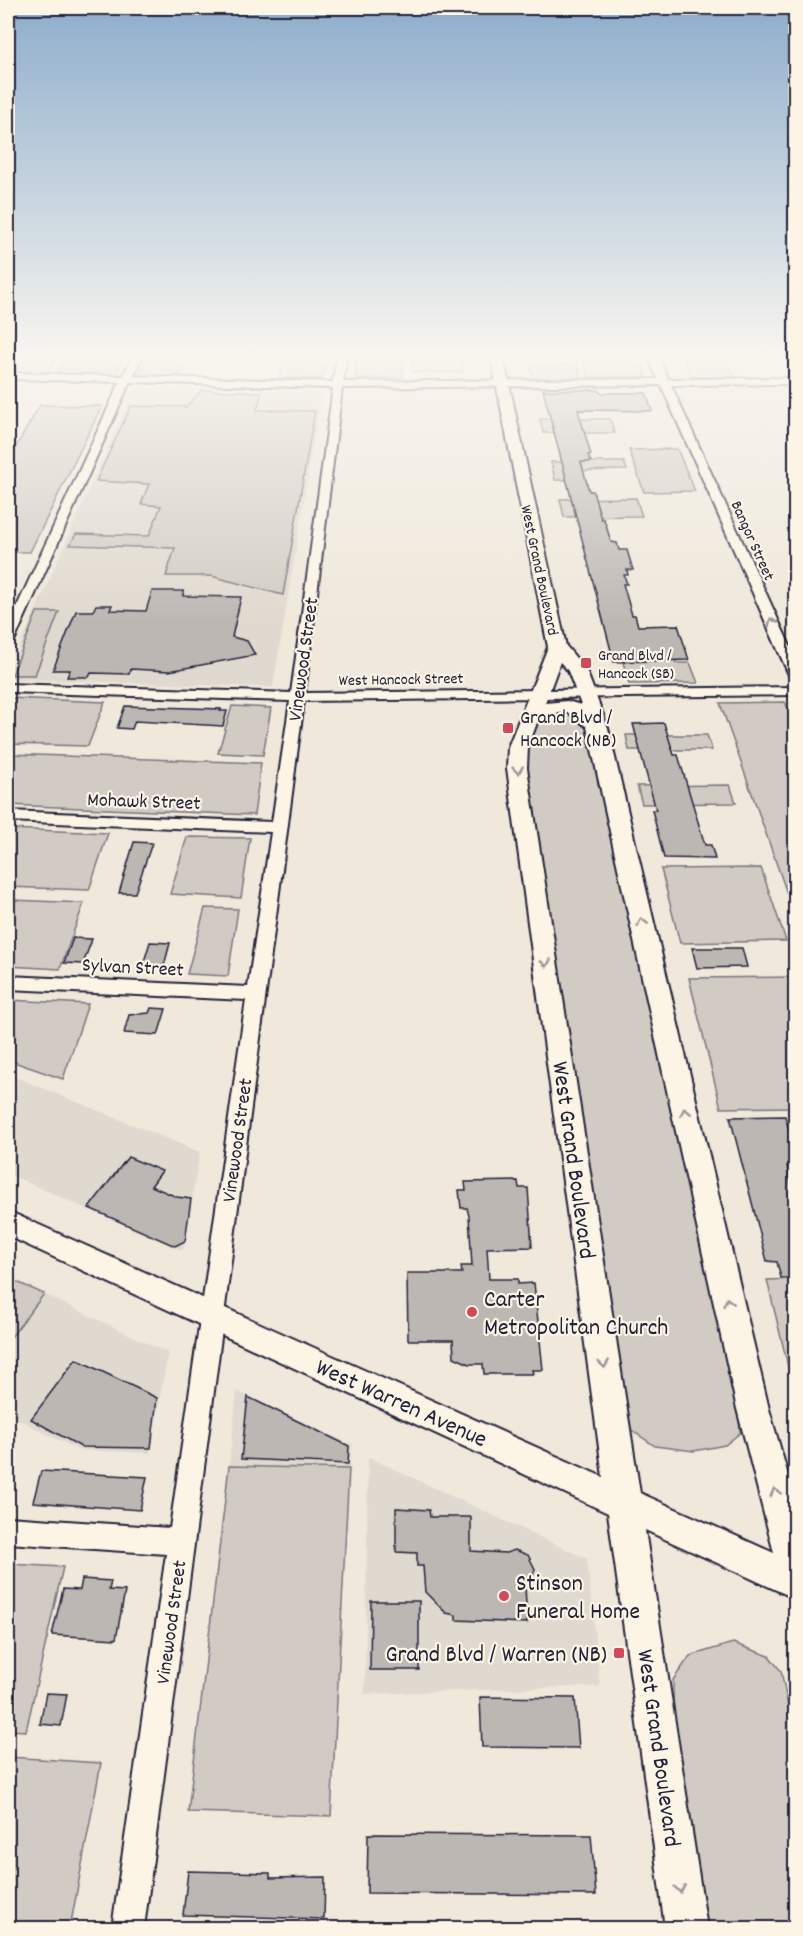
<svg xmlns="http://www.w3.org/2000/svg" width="803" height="1936" viewBox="0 0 803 1936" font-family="Dekko,sans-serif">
  <rect width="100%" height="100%" fill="#efe8db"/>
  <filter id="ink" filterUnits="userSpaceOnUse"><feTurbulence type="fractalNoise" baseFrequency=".0167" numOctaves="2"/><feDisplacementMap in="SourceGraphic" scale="12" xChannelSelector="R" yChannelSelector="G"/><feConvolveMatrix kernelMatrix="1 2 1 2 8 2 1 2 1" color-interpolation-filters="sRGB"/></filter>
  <g filter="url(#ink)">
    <path fill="#e0d9cf" d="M134 388 322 392 273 687 8 679V673Z
      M8 1074 200 1152 183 1251 8 1174Z
      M44 1294 168 1353 150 1453 78 1450 8 1414V1341Z
      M237 1391 352 1445 349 1469 229 1466Z
      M368 1457 587 1559 600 1686 365 1694Z"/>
    <path fill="#d1cbc3" stroke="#7a767f" stroke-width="1.5" d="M8 352H60L48 372 8 371Z
      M69 352H126L116 374 57 373Z
      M357 352H403V378H355Z
      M412 352H461L463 372H413Z
      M149 355 189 357 179 376 138 375Z
      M285 358 327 359 322 379 279 378Z
      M683 358H725L735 377H692Z
      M583 359H639L646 377H589Z
      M577 365 581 377 533 378 530 366Z
      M202 390 262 392 257 410 315 411 283 595 211 576H166L175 548 70 545 76 534 149 536 161 506 141 504 149 484 96 481 131 406 186 407Z
      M40 405 102 406 30 552H8V461Z
      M540 419H610L615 433H543Z
      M677 449 695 491 644 492 629 450Z
      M551 462H624L627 470 568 471 569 480H555Z
      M636 498 642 516 564 517 560 499Z
      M37 612H59L35 675H12Z
      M674 656 676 663H690L698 683 629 684 623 662Z
      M8 698 105 702 88 746 8 744Z
      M785 702 796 727 795 916 720 703Z
      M232 706 271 708 263 755 218 753Z
      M554 710 571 712 587 718 738 1401 740 1433 725 1445 694 1451 655 1446 630 1429 528 780V741L542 714Z
      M626 735H707L712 750H629Z
      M8 754 261 763 254 815 8 805Z
      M730 785 736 803 642 804 637 786Z
      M8 829 108 833 89 890 8 887Z
      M187 837 250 838 241 898 170 894Z
      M761 868 786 941 680 943 661 869Z
      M11 900 84 903 60 969 8 966V909Z
      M205 908 238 909 228 976 187 974Z
      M795 977V1107L721 1108 689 978Z
      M8 1000 88 1004 63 1079 8 1060Z
      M8 1278 44 1294 8 1341Z
      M795 1279H796L795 1395 767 1280Z
      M229 1466 349 1469 331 1816 188 1812Z
      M8 1564 63 1567 26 1731 8 1730Z
      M733 1643 769 1656 781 1671 795 1740V1928H706L674 1735 673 1680 690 1656Z
      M8 1757 101 1763 70 1928H8Z"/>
    <path fill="#bcb7b3" stroke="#22223b" stroke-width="1.5" d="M543 390H599L600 393H646L652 411 578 410 591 455H588L591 462H581L589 491H593L601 519H604L611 542 617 543 619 550H627L633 570H627L628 575H624L627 584H623L632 615H635L638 626 678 625 689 660 614 662Z
      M152 591H184L183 596 241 597 232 637 247 641 255 655 169 671 131 669 129 674 91 673 89 677H67L70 670H53L76 611H93L96 605H112L110 610 146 611Z
      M125 706 221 709 220 711H227L223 726 135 721 132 729 117 728Z
      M664 723 674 755H678L705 845H711L715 859 664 858 652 810H656L633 724Z
      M134 842 152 843 135 893H119Z
      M73 938 92 939 83 964 64 963Z
      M150 942 170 943 164 966 143 965Z
      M692 948H742L747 967 697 968Z
      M151 1008 166 1009 158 1035 124 1033 129 1015 149 1013Z
      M785 1116 795 1151V1166H787L795 1200V1278H781L777 1262 767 1261 730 1117Z
      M128 1157 162 1171 151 1186 177 1197 191 1199 185 1241 175 1246 89 1208Z
      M518 1181 519 1188H528L532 1247 487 1248 489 1279H518V1284L534 1283 543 1370H532L533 1374H484L483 1364H469L454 1357 453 1340H408L407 1273H462L461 1266H472L469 1216 467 1208H461L459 1190H466L465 1182Z
      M76 1359 157 1398 151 1448 81 1447 31 1419Z
      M248 1397 349 1446 348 1464 241 1459Z
      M41 1471 147 1477 140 1510 33 1502Z
      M396 1508 429 1510 430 1517H471V1551L506 1553 515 1550 528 1555 535 1569 531 1581 525 1586 527 1623 456 1620V1615L446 1613 425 1592 423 1566H417V1553L396 1552Z
      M82 1579 111 1581 109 1590 125 1591 116 1639 52 1635 63 1589 80 1590Z
      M371 1601H419V1670H370Z
      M46 1693 67 1694 61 1726 40 1724Z
      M480 1697 575 1698 579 1748 482 1747Z
      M368 1834 591 1835 596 1895 367 1893Z
      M188 1871 270 1873V1878L325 1877 324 1919 183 1915Z"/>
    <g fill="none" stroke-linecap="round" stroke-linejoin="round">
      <defs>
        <path id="minor" d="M134 352H144L133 376 333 382 337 352H347L343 382 658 379 646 352H656L668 379 796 378V384L671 385 796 659V679L789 675 661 385 342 388 305 693 796 687V695L304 701 144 1928H112L166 1554 8 1543V1517L170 1528 246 1000 8 989V976L248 987 271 832 8 821V811L272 822 290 701 8 692V684L291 693 333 388 130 382 15 639 8 643V626L120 382 8 379V373L123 376Z"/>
        <path id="major" d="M490 352H502L566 646 586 670 608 728 769 1409 796 1503V1599L645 1530 707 1928H665L608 1513 8 1236V1211L603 1477 507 768 508 747 548 647ZM560 662 568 671 581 705 567 701 545 703ZM553 713H569L587 727 737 1409 774 1553 640 1493 527 768 528 747 538 720Z"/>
      </defs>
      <use href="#minor" stroke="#22223b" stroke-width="4"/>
      <use href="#major" stroke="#22223b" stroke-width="4"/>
      <use href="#minor" fill="#fcf5e5" fill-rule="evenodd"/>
      <use href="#major" fill="#fcf5e5" fill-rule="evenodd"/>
    </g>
    <defs><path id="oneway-chevron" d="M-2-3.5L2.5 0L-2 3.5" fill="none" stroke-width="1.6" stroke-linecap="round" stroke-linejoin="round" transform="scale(1.5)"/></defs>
    <g stroke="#9a9698">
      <use href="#oneway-chevron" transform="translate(772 622) rotate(-114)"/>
      <use href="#oneway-chevron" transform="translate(518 770) rotate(84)"/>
      <use href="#oneway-chevron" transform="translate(642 922) rotate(-103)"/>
      <use href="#oneway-chevron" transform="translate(546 963) rotate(81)"/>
      <use href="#oneway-chevron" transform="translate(685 1112) rotate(-103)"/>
      <use href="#oneway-chevron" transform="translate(728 1302) rotate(-103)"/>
      <use href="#oneway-chevron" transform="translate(604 1364) rotate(82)"/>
      <use href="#oneway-chevron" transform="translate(775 1492) rotate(-105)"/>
      <use href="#oneway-chevron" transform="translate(680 1889) rotate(82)"/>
    </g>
  </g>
  <linearGradient id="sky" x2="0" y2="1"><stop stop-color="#8dadcc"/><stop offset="0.57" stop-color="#f8f5ef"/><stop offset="1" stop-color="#f8f5ef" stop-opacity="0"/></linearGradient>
  <rect width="803" height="623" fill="url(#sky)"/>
  <g fill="#d1495b" stroke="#fcf5e5" stroke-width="2">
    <rect x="580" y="657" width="12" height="12" rx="3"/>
    <rect x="502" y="722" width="12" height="12" rx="3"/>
    <circle cx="472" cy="1312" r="6"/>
    <circle cx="504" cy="1596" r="6"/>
    <rect x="613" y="1647" width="12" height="12" rx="3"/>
  </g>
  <g text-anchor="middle" stroke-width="4.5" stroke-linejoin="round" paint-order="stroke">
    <g font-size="16" fill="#22223b" stroke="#fcf5e5">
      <text transform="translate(754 540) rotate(66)" y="6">Bangor Street</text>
      <text transform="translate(541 570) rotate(78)" y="6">West Grand Boulevard</text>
      <text transform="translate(401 678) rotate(-1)" y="6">West Hancock Street</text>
    </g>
    <g font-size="16" fill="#22223b" stroke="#fcf5e5" text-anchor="start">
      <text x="598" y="660">Grand Blvd /<tspan x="598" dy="18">Hancock (SB)</tspan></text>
    </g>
    <g font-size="20" fill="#22223b" stroke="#fcf5e5">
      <text transform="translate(302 659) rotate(-82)" y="7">Vinewood Street</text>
      <text transform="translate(144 800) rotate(2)" y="7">Mohawk Street</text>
      <text transform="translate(133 966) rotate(3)" y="7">Sylvan Street</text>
      <text transform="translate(236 1140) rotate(-82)" y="7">Vinewood Street</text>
      <text transform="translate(170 1622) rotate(-82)" y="7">Vinewood Street</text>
    </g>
    <g font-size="20" fill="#22223b" stroke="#fcf5e5" text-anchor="start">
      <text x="520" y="723">Grand Blvd /<tspan x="520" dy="23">Hancock (NB)</tspan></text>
    </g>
    <g font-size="24" fill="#22223b" stroke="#fcf5e5">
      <text transform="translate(575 1160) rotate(82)" y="8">West Grand Boulevard</text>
      <text transform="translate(402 1402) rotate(24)" y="8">West Warren Avenue</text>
      <text transform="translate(660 1748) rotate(82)" y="8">West Grand Boulevard</text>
    </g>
    <g font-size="24" fill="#22223b" stroke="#fcf5e5" text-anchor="start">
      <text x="484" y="1306">Carter<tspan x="484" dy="28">Metropolitan Church</tspan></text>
      <text x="516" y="1590">Stinson<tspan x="516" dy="28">Funeral Home</tspan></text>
      <text x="607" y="1661" text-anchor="end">Grand Blvd / Warren (NB)</text>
    </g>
  </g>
  <rect width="803" height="1936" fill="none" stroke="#fcf5e5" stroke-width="30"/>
  <rect x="15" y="15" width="773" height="1906" fill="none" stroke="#22223b" stroke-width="2" filter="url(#ink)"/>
</svg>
